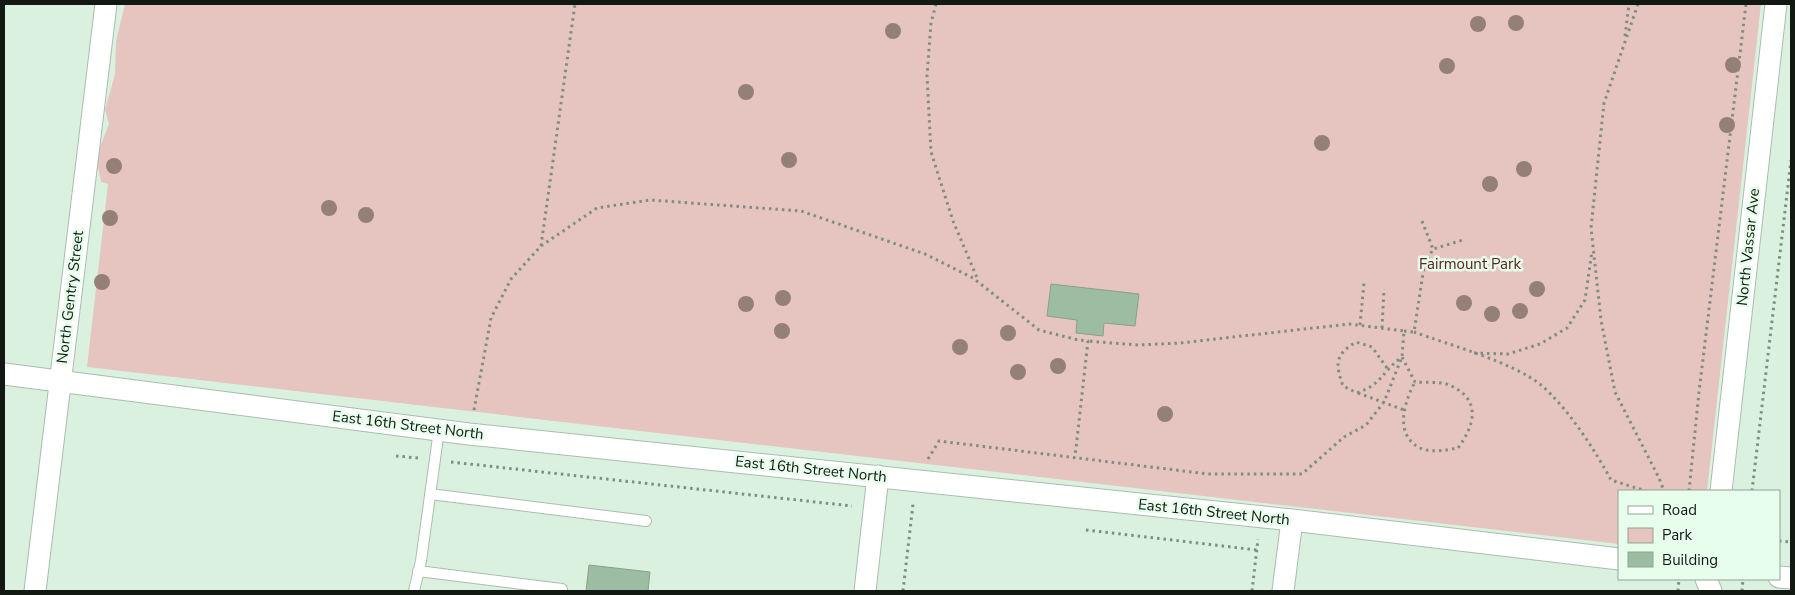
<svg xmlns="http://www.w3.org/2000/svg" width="1795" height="595" viewBox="0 0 1795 595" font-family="'Nunito Sans',sans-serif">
  <rect width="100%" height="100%" fill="#dbf1df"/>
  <path fill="#e6c5c1" d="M125 4H1761L1707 491H1619V544L87 367 108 184 101 182 96 157 109 124 105 110 115 74 116 41Z"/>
  <path fill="#9dbda2" stroke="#8b9f8f" d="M1051 284 1139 294 1135 326 1104 323 1103 336 1076 333 1077 320 1047 316Z
    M589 565 650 572 648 591H586Z"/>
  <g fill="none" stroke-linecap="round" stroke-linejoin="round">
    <defs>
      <path id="service" d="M430 494 646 521
        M418 571 562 589
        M414 591 421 561 439 430"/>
      <path id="minor" d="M4 374 469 434 1292 520 1619 559
        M1721 491 1776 4
        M1779 577 1791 578
        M1706 579 1711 591
        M35 591 106 4
        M865 591 878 476
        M1283 591 1292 520"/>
    </defs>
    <use href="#service" stroke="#a9bead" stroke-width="12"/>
    <use href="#minor" stroke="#a9bead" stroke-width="23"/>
    <path stroke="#7f8e81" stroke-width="3" stroke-dasharray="2.5 4" stroke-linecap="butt" d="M936 4 931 23 927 76 931 152 953 221 978 280
      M1638 4 1604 103 1591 228 1601 320 1615 392 1659 478 1664 491
      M1625 36 1629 4
      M1422 221 1433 249
      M541 246 597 208 650 200 801 211 925 254 973 278 1039 330 1078 340 1088 341 1075 457
      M1360 325 1364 283
      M1382 328 1384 289
      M1404 331 1414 332 1424 267 1433 249 1463 240
      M1414 332C1447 344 1515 363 1541 385 1567 407 1595 450 1611 480L1646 491
      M1474 353 1508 354 1540 344 1567 328 1585 300 1592 251
      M1387 368 1372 347 1356 342C1335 355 1335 363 1343 386L1357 393C1384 383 1381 372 1402 357L1415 382C1425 383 1440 381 1449 385 1482 399 1475 425 1458 448 1447 450 1431 453 1420 448 1393 434 1405 401 1415 382
      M1358 393 1404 410
      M474 410 491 318 511 279 541 246 575 4
      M396 456 418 458
      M928 459 939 441 1208 474H1302L1344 437 1366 425 1384 402 1402 357 1404 331 1349 324 1180 343 1138 345 1088 341
      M451 462 852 506
      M1689 491 1699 392 1746 4
      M1752 491 1791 160
      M1086 530 1257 550
      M1779 541 1791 542
      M903 591 913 504
      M1252 591 1258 539
      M1678 591 1679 579
      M1742 591 1743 579"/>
    <use href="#service" stroke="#fff" stroke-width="10"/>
    <use href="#minor" stroke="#fff" stroke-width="21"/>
  </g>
  <g fill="#948076">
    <circle cx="1516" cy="23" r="8"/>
    <circle cx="1478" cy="24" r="8"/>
    <circle cx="893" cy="31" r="8"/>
    <circle cx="1733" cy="65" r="8"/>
    <circle cx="1447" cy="66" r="8"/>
    <circle cx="746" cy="92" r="8"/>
    <circle cx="1727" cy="125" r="8"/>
    <circle cx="1322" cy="143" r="8"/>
    <circle cx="789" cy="160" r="8"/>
    <circle cx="114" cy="166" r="8"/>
    <circle cx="1524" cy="169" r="8"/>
    <circle cx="1490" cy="184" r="8"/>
    <circle cx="329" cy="208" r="8"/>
    <circle cx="366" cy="215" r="8"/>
    <circle cx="110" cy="218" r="8"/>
    <circle cx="102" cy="282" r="8"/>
    <circle cx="1537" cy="289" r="8"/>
    <circle cx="783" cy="298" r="8"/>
    <circle cx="1464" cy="303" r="8"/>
    <circle cx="746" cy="304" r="8"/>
    <circle cx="1520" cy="311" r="8"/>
    <circle cx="1492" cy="314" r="8"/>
    <circle cx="782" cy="331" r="8"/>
    <circle cx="1008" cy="333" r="8"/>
    <circle cx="960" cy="347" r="8"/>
    <circle cx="1058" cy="366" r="8"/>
    <circle cx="1018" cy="372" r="8"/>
    <circle cx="1165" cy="414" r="8"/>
  </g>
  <g text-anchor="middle" stroke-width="5" stroke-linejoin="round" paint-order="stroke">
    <g font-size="15" fill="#111912" stroke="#e8feec">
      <text transform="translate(1748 247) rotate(-84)" y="5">North Vassar Ave</text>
      <text transform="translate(70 297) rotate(-83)" y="5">North Gentry Street</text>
      <text transform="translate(408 425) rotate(7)" y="5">East 16th Street North</text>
      <text transform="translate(811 469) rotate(6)" y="5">East 16th Street North</text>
      <text transform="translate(1214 512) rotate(6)" y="5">East 16th Street North</text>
    </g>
    <g font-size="15" fill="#5a2420" stroke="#e8feec">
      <text x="1470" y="269">Fairmount Park</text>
    </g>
  </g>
  <rect width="1795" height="595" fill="none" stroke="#111912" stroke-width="10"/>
  <rect x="1618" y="490" width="162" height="90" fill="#e8feec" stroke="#92a295"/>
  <rect x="1628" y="506" width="25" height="8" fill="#ffffff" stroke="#92a295"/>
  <text x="1662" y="515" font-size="15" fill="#111912">Road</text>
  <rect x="1628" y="528" width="25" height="15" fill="#e6c5c1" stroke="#92a295"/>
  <text x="1662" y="540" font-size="15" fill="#111912">Park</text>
  <rect x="1628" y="552" width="25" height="15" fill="#9dbda2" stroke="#92a295"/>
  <text x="1662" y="565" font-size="15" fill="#111912">Building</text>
</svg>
